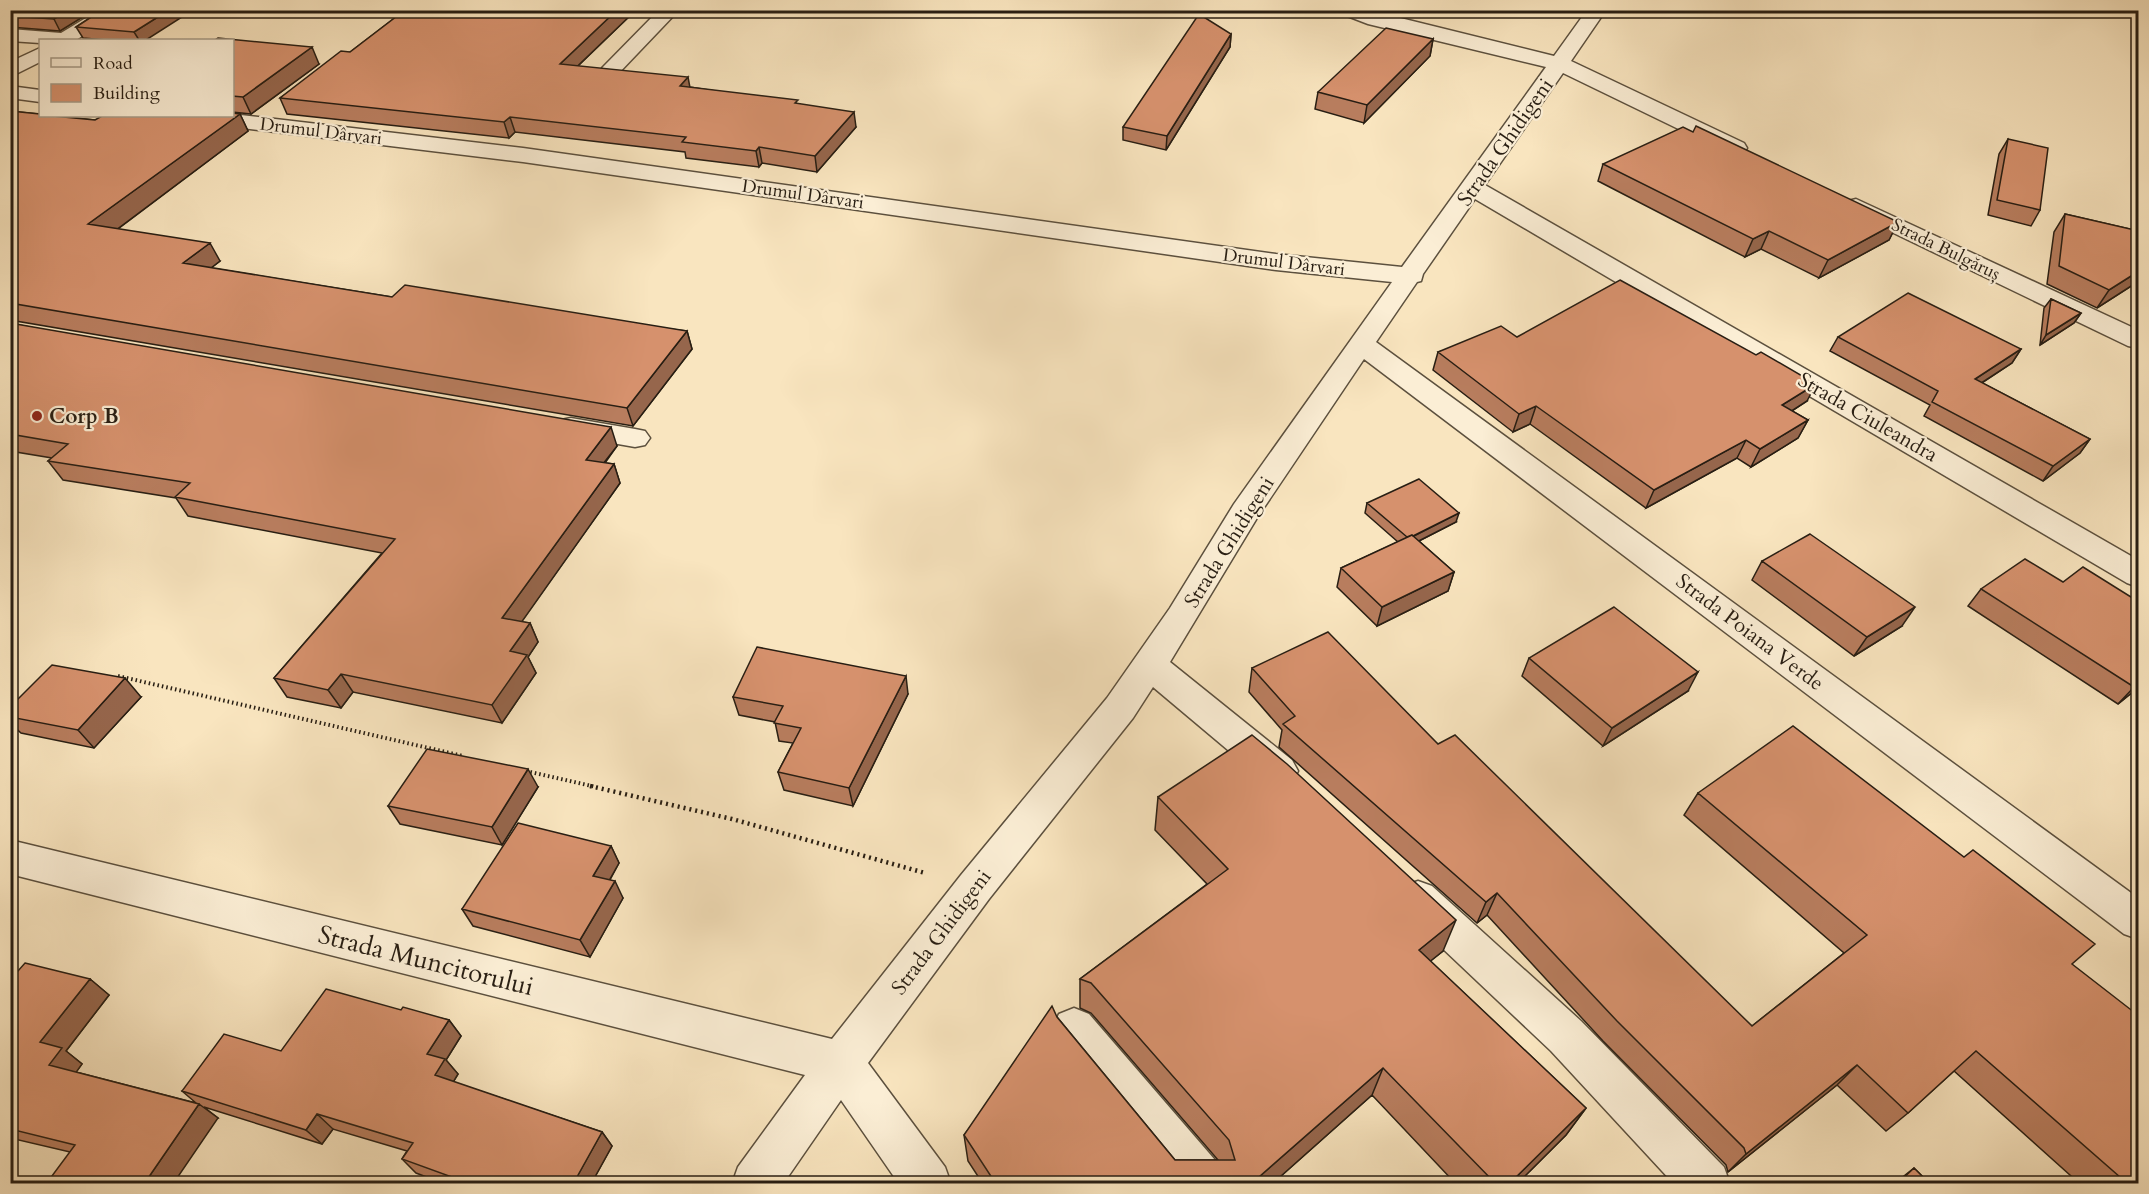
<svg xmlns="http://www.w3.org/2000/svg" width="2149" height="1194" viewBox="0 0 2149 1194" font-family="Cardo,serif">
  <rect width="100%" height="100%" fill="#f9e5bf"/>
  <filter id="stains"><feTurbulence type="fractalNoise" baseFrequency=".00333" numOctaves="4"/><feColorMatrix values="0 0 0 0 .2 0 0 0 0 .09 0 0 0 0 .02 0 0 0 .5 -.17"/></filter>
  <radialGradient id="worn" r=".72"><stop offset=".6" stop-color="#630" stop-opacity="0"/><stop offset="1" stop-color="#630" stop-opacity=".3"/></radialGradient>
  <g fill="none" stroke-linecap="round" stroke-linejoin="round">
    <defs>
      <path id="minor" d="M99 10H123L76 40H40V43L10 41V29L61 33Z
        M659 10H679L617 75H603L600 71 603 67Z
        M1340 10H1368L1554 56 1587 10H1606L1571 61 1744 143 1747 148 1744 153H1728L1563 73 1485 185 2138 560V587L2127 583 1475 199 1423 274 1421 281 1417 282 1376 342 2138 898V939L2124 934 1364 359 1257 518 1170 662 1292 760 1298 771 1292 782 1279 786 1266 782 1153 687 1133 718 989 899 868 1063 945 1167 951 1184H899L841 1100 783 1184H732L738 1167 805 1075 10 874V840L832 1039 961 875 1107 698 1170 608 1234 504 1392 282 1276 270 523 162 193 122 185 121 182 116 232 114 523 148 1276 254 1402 267 1546 67 1368 24 1342 14Z
        M40 48V62L10 77V62Z
        M10 86 40 90V102L10 98Z
        M1856 199 2138 330V348L2128 346 1848 211 1844 206 1848 201Z
        M571 418 635 429 645 431 650 438 645 445 635 447 561 434 557 427 561 420Z
        M1418 881 1432 886 1581 1021 1724 1167 1730 1184H1674L1551 1051 1404 912 1398 899 1404 886Z
        M1074 1008 1089 1014 1221 1167 1227 1184H1173L1059 1044 1052 1029 1059 1014Z"/>
    </defs>
    <use href="#minor" stroke="#5c503e" stroke-width="3"/>
    <path stroke="#281e13" stroke-width="4" stroke-dasharray="1.5 3" stroke-linecap="butt" d="M118 676 463 756
      M526 771 596 787"/>
    <path stroke="#281e13" stroke-width="4.5" stroke-dasharray="2 4" stroke-linecap="butt" d="M590 786 732 819 925 873"/>
    <use href="#minor" fill="#fbeed5" fill-rule="evenodd"/>
  </g>
  <path fill="#b87d5e" stroke="#281e13" stroke-width="1.5" d="M10 10H94L60 31 10 27Z
    M102 10 146 40H106L83 38 76 27Z
    M405 10H636L578 66 690 87 799 104 856 127 817 172 762 163 759 167 686 158 685 152 515 132 509 138 287 114 280 98 350 52Z
    M1231 34 1230 47 1166 150 1123 140V127Z
    M1433 39 1430 56 1364 123 1315 109 1318 92Z
    M232 40 319 64 251 114 232 112Z
    M10 111 95 120 240 114 248 131 118 229 220 261 211 268 392 297 687 331 692 349 633 426 10 320Z
    M2008 139 2040 210 2031 226 1988 215 1999 154Z
    M1603 164 1898 222 1889 240 1819 278 1761 249 1745 257 1598 181Z
    M2065 214 2139 231V281L2097 308 2047 284 2054 232Z
    M2051 299 2081 313 2074 323 2040 345 2044 308Z
    M10 323 617 446 605 463 614 464 620 483 521 622 530 623 538 642 528 657 536 673 502 723 353 692 341 708 287 697 274 678 382 553 188 516 176 498 63 480 48 461 52 458 10 451Z
    M1517 337 1807 401 1792 411 1808 420 1798 438 1751 467 1737 458 1646 508 1530 424 1513 432 1433 370 1438 352Z
    M1838 337 2021 349 2012 363 1982 383 2090 439 2080 453 2043 481 1924 416 1930 405 1830 351Z
    M1367 503 1456 522 1419 541 1454 572 1448 591 1377 626 1337 587 1341 568 1398 542 1365 513Z
    M1762 561 1902 626 1854 656 1752 580Z
    M1981 589 2139 602V687L2118 704 1968 606Z
    M1529 658 1688 691 1603 746 1522 676Z
    M1252 668 1438 744 1752 1026 1844 953 1684 815 1698 793 2072 964 2139 1184H2080L1954 1071 1908 1113 1886 1131 1837 1085 1728 1172 1726 1165 1603 1041 1487 915 1477 923 1279 747 1282 730 1249 692Z
    M908 694 853 806 784 790 778 772 793 743 779 741 775 722 739 715 733 697Z
    M141 697 94 748 21 733 10 723V707Z
    M538 787 502 845 400 824 388 806Z
    M1158 797 1443 951 1430 961 1586 1108 1566 1135 1517 1184H1456L1372 1095 1272 1184H983L968 1161 964 1135 1057 1017 1175 1160H1218L1091 1013 1080 1008V979L1207 884 1155 830Z
    M611 846 619 863 610 880 623 898 590 957 473 926 462 909Z
    M90 979 109 995 66 1051 82 1064 76 1072 196 1103 182 1091 281 1051 401 1010 449 1020 461 1036 446 1060 458 1074 453 1082 602 1132 612 1146 591 1184H445L416 1173 402 1159 407 1151 333 1129 322 1144 204 1107 218 1118 70 1152 10 1138V980Z
    M1914 1168 1930 1184H1894Z"/>
  <path fill="#96664c" stroke="#281e13" stroke-width="1.5" d="M68 10H94L60 31 54 19Z
    M169 10H193L146 40H139L134 32Z
    M617 10H636L564 79 560 64Z
    M1231 34 1230 47 1166 150 1167 136Z
    M1433 39 1430 56 1364 123 1367 105Z
    M312 47 319 64 251 114 243 97Z
    M688 77 691 93 680 86Z
    M854 112 856 127 817 172 815 156Z
    M240 114 248 131 100 242 88 224Z
    M510 117 515 132 509 138 504 122Z
    M759 147 762 163 759 167 756 151Z
    M1898 222 1889 240 1819 278 1828 260Z
    M1769 231 1761 249 1745 257 1753 239Z
    M210 243 220 261 194 281 183 263Z
    M2139 271V281L2097 308 2109 290Z
    M2081 313 2074 323 2040 345 2046 335Z
    M687 331 692 349 633 426 627 408Z
    M2021 349 2012 363 1966 393 1975 379Z
    M1816 384 1807 401 1773 423 1782 405Z
    M1536 406 1530 424 1513 432 1519 414Z
    M1808 420 1798 438 1751 467 1760 449Z
    M611 427 617 446 592 478 586 460Z
    M2090 439 2080 453 2043 481 2053 466Z
    M1746 440 1737 458 1646 508 1654 490Z
    M614 464 620 483 511 637 502 618Z
    M1459 513 1456 522 1405 548 1408 539Z
    M1454 572 1448 591 1377 626 1382 607Z
    M1915 607 1902 626 1854 656 1867 637Z
    M530 623 538 642 528 657 536 673 502 723 492 705 510 651Z
    M1698 672 1688 691 1603 746 1612 728Z
    M341 674 353 692 341 708 328 690Z
    M906 676 908 694 853 806 849 788Z
    M125 678 141 697 94 748 78 730Z
    M2139 684V687L2118 704 2134 687Z
    M528 769 538 787 502 845 492 827Z
    M611 846 619 863 602 893 593 876Z
    M615 881 623 898 590 957 580 940Z
    M1497 893 1487 915 1477 923 1486 902Z
    M1456 920 1443 951 1407 980 1419 950Z
    M90 979 109 995 66 1051 82 1064 70 1081 49 1065 40 1042Z
    M449 1020 461 1036 446 1060 458 1074 448 1091 435 1075 427 1054Z
    M1857 1065 1837 1085 1728 1172 1746 1154Z
    M1383 1068 1372 1095 1272 1184H1251Z
    M199 1104 218 1118 173 1184H144Z
    M1586 1108 1566 1135 1517 1184H1509Z
    M317 1114 333 1129 322 1144 306 1130Z
    M602 1132 612 1146 591 1184H573Z"/>
  <path fill="#d6916d" stroke="#281e13" stroke-width="1.5" d="M10 10H68L54 19 10 16Z
    M102 10H169L134 32 76 27Z
    M405 10H617L560 64 688 77 680 86 798 100 795 103 854 112 815 156 759 147 756 151 682 142 686 137 510 117 504 122 280 98 341 51 350 52Z
    M1199 14 1231 34 1167 136 1123 127Z
    M1386 28 1433 39 1367 105 1318 92Z
    M218 38 312 47 243 97 232 96V40H215Z
    M10 111 40 114V116H53L95 120 102 116H232V113L240 114 88 224 210 243 183 263 392 297 405 285 687 331 627 408 10 303Z
    M1696 126 1898 222 1828 260 1769 231 1753 239 1603 164 1683 127 1693 132Z
    M2008 139 2048 148 2040 210 1997 200Z
    M2065 214 2139 231V271L2109 290 2059 266Z
    M1620 280 1756 355 1761 352 1816 384 1782 405 1808 420 1760 449 1746 440 1654 490 1536 406 1519 414 1438 352 1501 326 1517 337Z
    M1908 293 2021 349 1975 379 2090 439 2053 466 1932 402 1938 391 1838 337Z
    M2051 299 2081 313 2046 335Z
    M10 323 611 427 586 460 614 464 502 618 530 623 510 651 527 655 492 705 341 674 328 690 274 678 395 539 175 497 190 483 48 461 68 444 10 434Z
    M1419 479 1459 513 1413 536 1412 535 1407 537 1367 503Z
    M1810 534 1915 607 1867 637 1762 561Z
    M1412 535 1454 572 1382 607 1341 568Z
    M2025 559 2063 582 2083 567 2139 602V684L2134 687 1981 589Z
    M1614 607 1698 672 1612 728 1529 658Z
    M1328 632 1438 744 1455 735 1752 1026 1867 935 1698 793 1793 726 1964 857 1973 850 2095 944 2072 964 2139 1016V1184H2128L1976 1051 1908 1113 1857 1065 1746 1154 1744 1148 1617 1021 1497 893 1486 902 1283 724 1295 716 1252 668Z
    M757 647 906 676 849 788 778 772 801 728 774 723 783 706 733 697Z
    M52 665 125 678 78 730 10 717V707Z
    M1252 735 1287 764 1456 920 1419 950 1586 1108 1509 1184H1496L1383 1068 1251 1184H996L964 1135 1052 1006 1057 1017 1175 1160H1235L1229 1140 1091 983 1080 979 1228 869 1158 797Z
    M427 749 528 769 492 827 388 806Z
    M518 823 611 846 593 876 615 881 580 940 462 909Z
    M25 963 90 979 40 1042 62 1048 49 1065 199 1104 144 1184H46L75 1145 10 1129V980Z
    M326 989 401 1010 403 1007 449 1020 427 1054 445 1059 435 1075 602 1132 573 1184H471L402 1159 413 1143 317 1114 306 1130 182 1091 224 1034 281 1051Z
    M1914 1168 1930 1184H1897Z"/>
  <circle fill="#8f2418" stroke="#fbeed5" stroke-width="2" cx="37" cy="416" r="6"/>
  <g text-anchor="middle" stroke-width="4.5" stroke-linejoin="round" paint-order="stroke">
    <g font-size="18" fill="#281e13" stroke="#fbeed5">
      <text transform="translate(321 131) rotate(7)" y="6">Drumul Dârvari</text>
      <text transform="translate(803 194) rotate(8)" y="6">Drumul Dârvari</text>
      <text transform="translate(1946 249) rotate(26)" y="6">Strada Bulgăruș</text>
      <text transform="translate(1284 262) rotate(7)" y="6">Drumul Dârvari</text>
    </g>
    <g font-size="21" fill="#281e13" stroke="#fbeed5">
      <text transform="translate(1505 142) rotate(-55)" y="7">Strada Ghidigeni</text>
      <text transform="translate(1868 417) rotate(30)" y="7">Strada Ciuleandra</text>
      <text transform="translate(1229 542) rotate(-58)" y="7">Strada Ghidigeni</text>
      <text transform="translate(1750 632) rotate(37)" y="7">Strada Poiana Verde</text>
      <text transform="translate(941 932) rotate(-53)" y="7">Strada Ghidigeni</text>
    </g>
    <g font-size="21" font-weight="bold" fill="#281e13" stroke="#fbeed5" text-anchor="start">
      <text x="49" y="423">Corp B</text>
    </g>
    <g font-size="26" fill="#281e13" stroke="#fbeed5">
      <text transform="translate(426 960) rotate(14)" y="9">Strada Muncitorului</text>
    </g>
  </g>
  <rect width="2149" height="1194" fill="none" stroke="#f9e5bf" stroke-width="36"/>
  <rect x="12" y="12" width="2125" height="1170" fill="none" stroke="#281e13" stroke-width="3"/>
  <rect x="18" y="18" width="2113" height="1158" fill="none" stroke="#281e13" stroke-width="1.5"/>
  <rect x="39" y="39" width="195" height="78" fill="#fbeed5" stroke="#a79b87" stroke-width="1.5"/>
  <rect x="51" y="58" width="30" height="9" fill="#fbeed5" stroke="#a79b87" stroke-width="1.5"/>
  <text x="93" y="69" font-size="18" fill="#281e13">Road</text>
  <rect x="51" y="84" width="30" height="18" fill="#d6916d" stroke="#a79b87" stroke-width="1.5"/>
  <text x="93" y="99" font-size="18" fill="#281e13">Building</text>
  <rect width="100%" height="100%" filter="url(#stains)"/>
  <rect width="100%" height="100%" fill="url(#worn)"/>
</svg>
